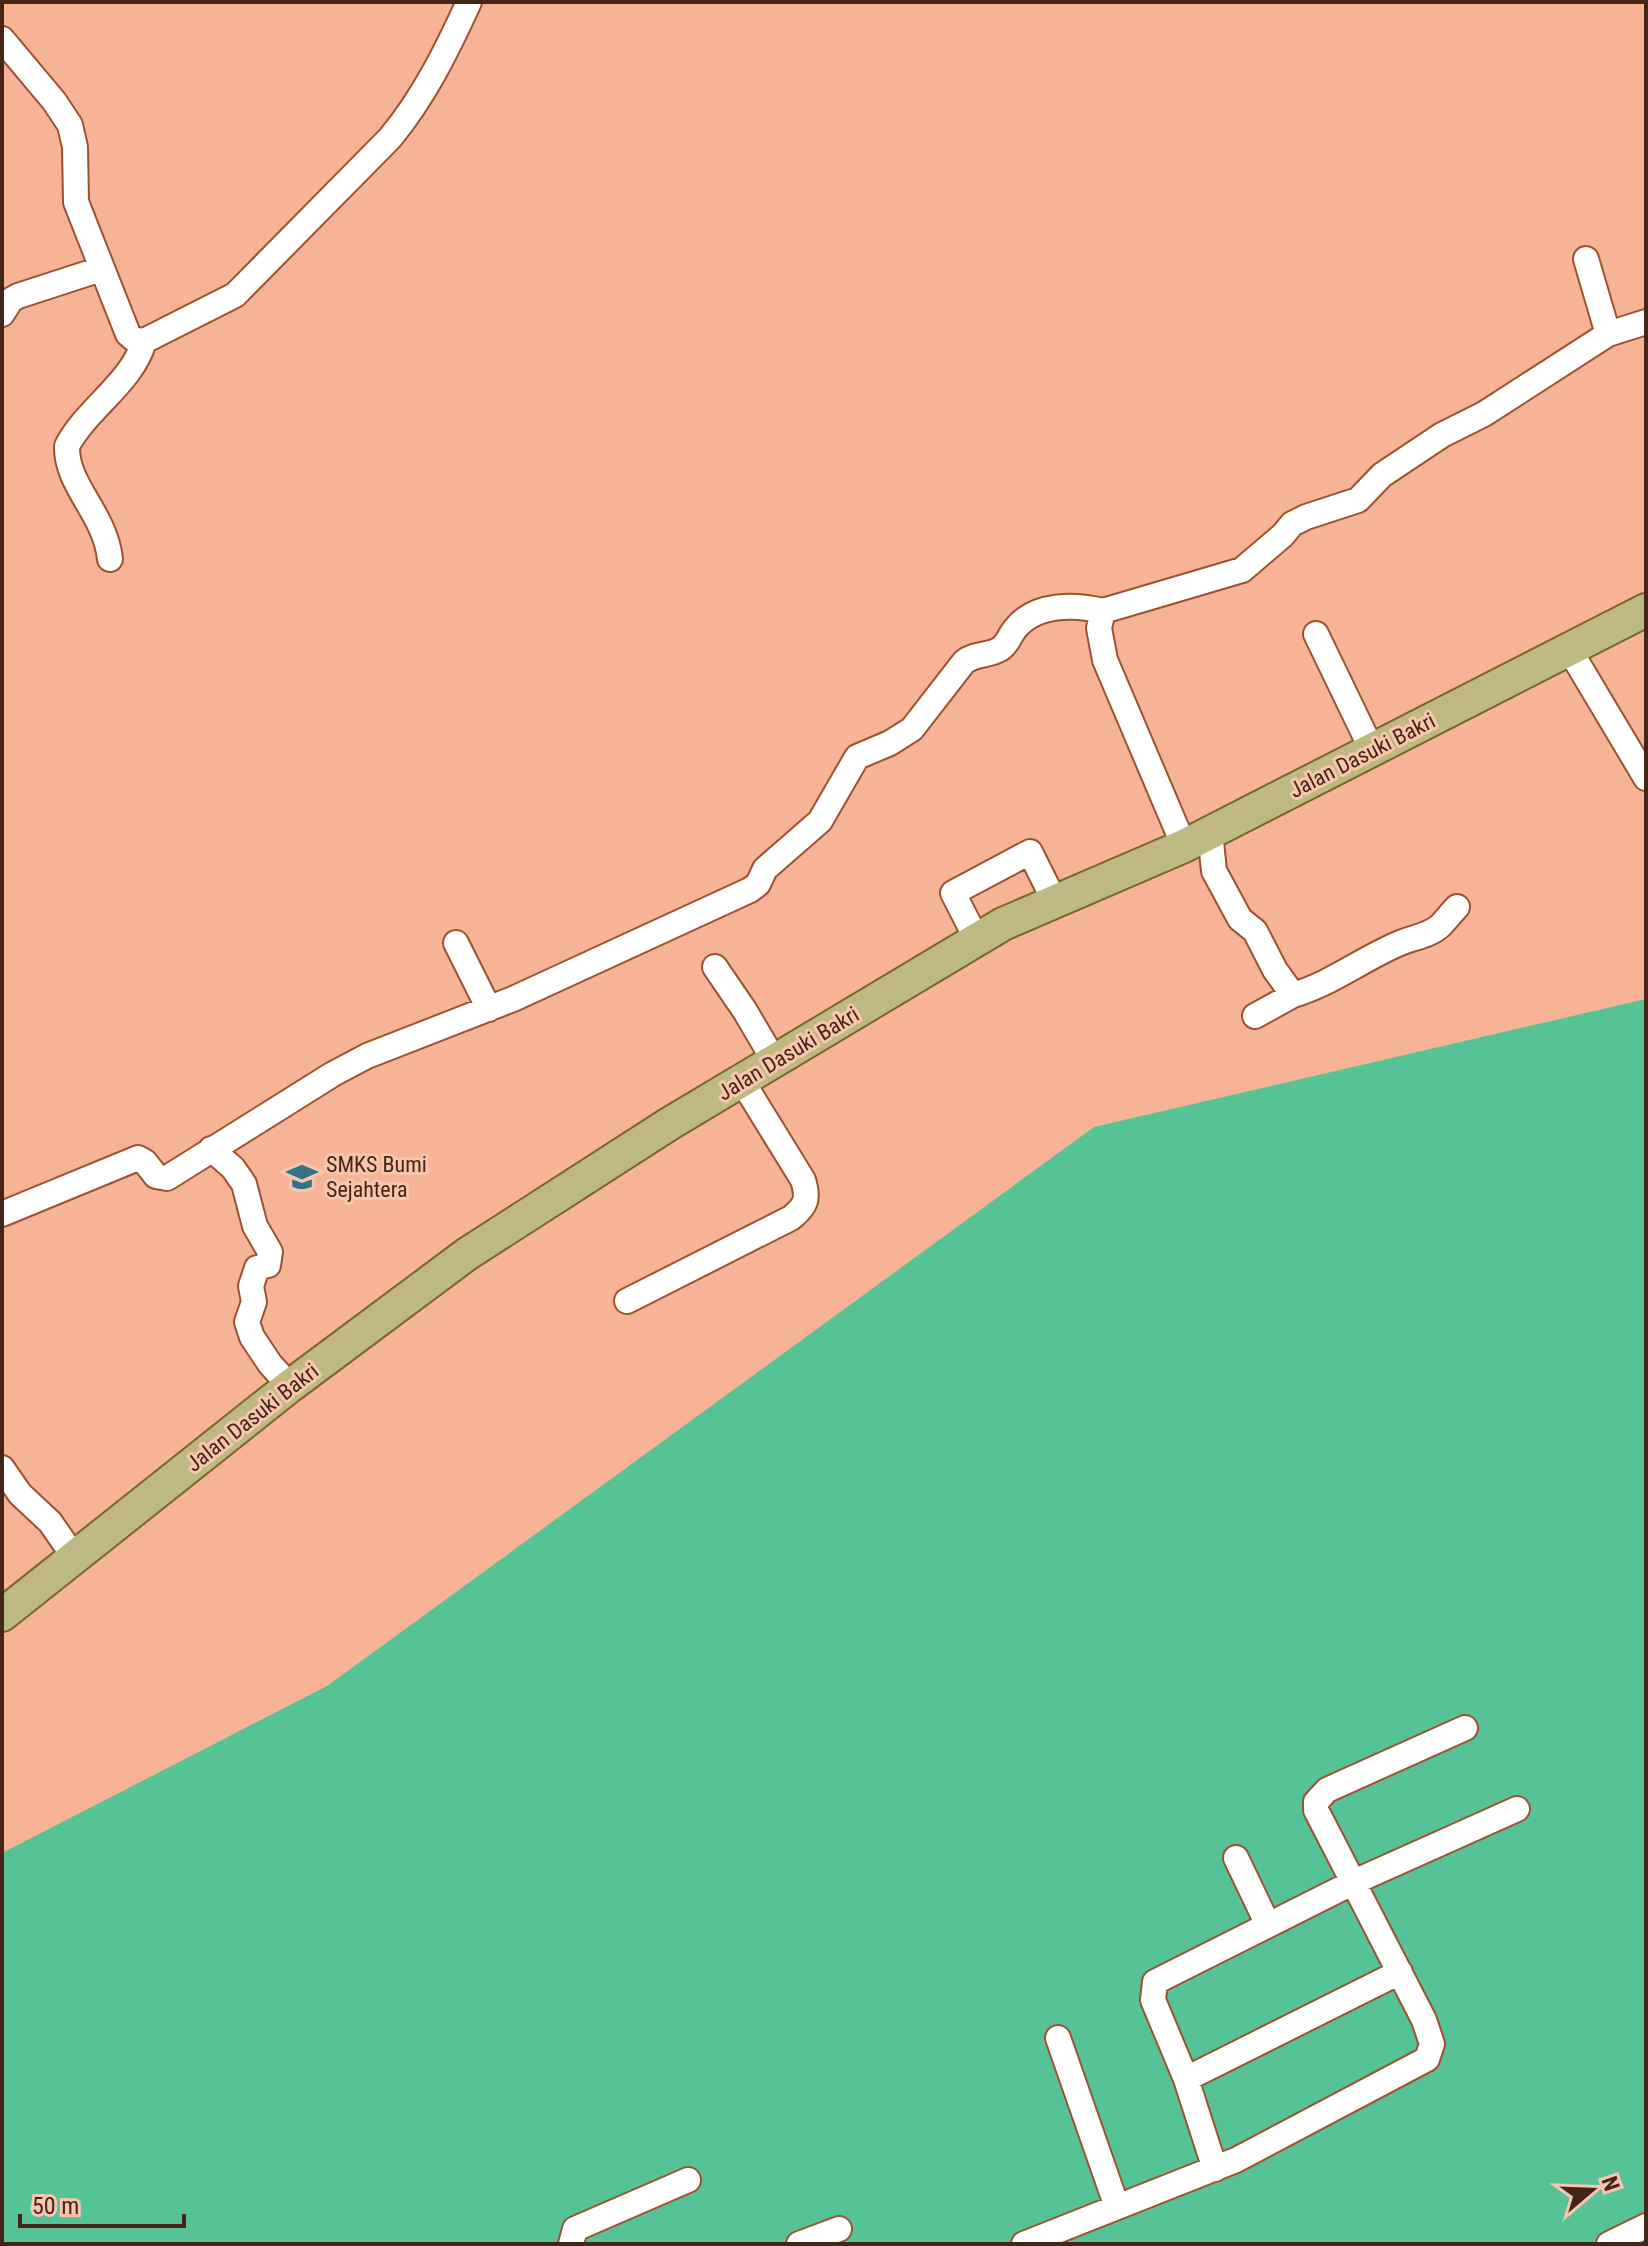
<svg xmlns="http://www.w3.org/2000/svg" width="1648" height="2246" viewBox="0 0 1648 2246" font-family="'Roboto Condensed',sans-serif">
  <rect width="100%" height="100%" fill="#f6b396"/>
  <path fill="#56c397" d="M1646 999V2244H2V1853L327 1686 1094 1127Z"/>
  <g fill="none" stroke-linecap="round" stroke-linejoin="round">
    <defs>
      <path id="minor" d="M2 39 54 101 70 125 75 147 76 202 128 334 135 340 144 341 235 295 390 138C424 97 447 50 469 2
        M1586 259 1608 334
        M2 314 11 300 18 296 101 269
        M110 559C105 513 66 486 67 446 87 408 133 382 144 341
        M1103 611 1099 628 1105 660 1184 846
        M1316 634 1372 750
        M1569 649 1646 778
        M1210 832 1214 871 1240 919 1255 931 1275 970 1293 995C1333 983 1362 959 1400 943 1414 937 1429 936 1440 926 1446 920 1451 913 1457 907
        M977 940 953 893 1030 852 1055 902
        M456 943 489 1009
        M715 967 745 1011 775 1062
        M1255 1016 1293 995
        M211 1149 233 1168 244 1184 255 1226 270 1252 268 1265 257 1268 251 1286 254 1302 247 1322 252 1337 270 1364 290 1386
        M2 1214 138 1158 145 1162 156 1176 167 1178 333 1074 367 1056 513 999 750 890 758 884 765 869 820 821 857 757 890 743 912 729 964 662C975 653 989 656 1000 649 1008 644 1009 636 1015 629 1035 603 1075 604 1103 611L1242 570 1283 535 1292 524 1306 517 1358 500 1382 475 1442 435 1484 414 1608 334 1646 322
        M627 1301 791 1218C806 1206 809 1199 803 1180L742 1081
        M2 1468 20 1494 50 1522 75 1558
        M1236 1858 1268 1925
        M1058 2038 1117 2207
        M1186 2079 1400 1972
        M1215 2169 1186 2079 1153 2000 1155 1982 1354 1882 1517 1809
        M571 2244 575 2229 688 2180
        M799 2244 839 2229
        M1024 2244 1236 2160 1427 2059 1432 2044 1424 2020 1316 1810V1802L1327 1790 1465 1728
        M1609 2244 1646 2226"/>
      <path id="major" d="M2 1615 290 1386 467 1254 669 1124 1003 924 1184 846 1646 610"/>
    </defs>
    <use href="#minor" stroke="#9c5230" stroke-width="28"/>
    <use href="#major" stroke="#786726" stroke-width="36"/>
    <use href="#minor" stroke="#fff" stroke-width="24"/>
    <use href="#major" stroke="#beb982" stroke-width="32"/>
  </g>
  <defs>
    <symbol id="school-bare" viewBox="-9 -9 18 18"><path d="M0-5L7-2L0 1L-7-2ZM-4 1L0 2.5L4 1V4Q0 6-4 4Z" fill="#337187" stroke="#f8c5af" stroke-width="2.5" paint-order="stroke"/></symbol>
  </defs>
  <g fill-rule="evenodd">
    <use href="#school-bare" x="280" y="1155" width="44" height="44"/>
  </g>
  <g text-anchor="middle" stroke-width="6" stroke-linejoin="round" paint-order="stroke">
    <g font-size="22" fill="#452517" stroke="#f8c5af">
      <text transform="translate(1362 755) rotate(-27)" y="8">Jalan Dasuki Bakri</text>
      <text transform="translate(788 1053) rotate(-31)" y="8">Jalan Dasuki Bakri</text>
      <text transform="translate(252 1417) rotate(-38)" y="8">Jalan Dasuki Bakri</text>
    </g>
    <g font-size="22" fill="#452517" stroke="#f8c5af" text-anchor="start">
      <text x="326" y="1172">SMKS Bumi<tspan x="326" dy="25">Sejahtera</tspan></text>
    </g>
  </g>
  <rect width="1648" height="2246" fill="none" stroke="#452517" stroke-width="8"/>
  <g transform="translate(1592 2190) rotate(71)" stroke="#f8c5af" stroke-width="6" paint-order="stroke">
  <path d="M0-6L14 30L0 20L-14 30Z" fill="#452517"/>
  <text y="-12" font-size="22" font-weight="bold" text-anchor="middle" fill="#452517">N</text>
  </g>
  <path d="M20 2214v12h164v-12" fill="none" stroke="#452517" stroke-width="4"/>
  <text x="32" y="2214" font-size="24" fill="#452517" stroke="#f8c5af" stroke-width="6" paint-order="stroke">50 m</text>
</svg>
